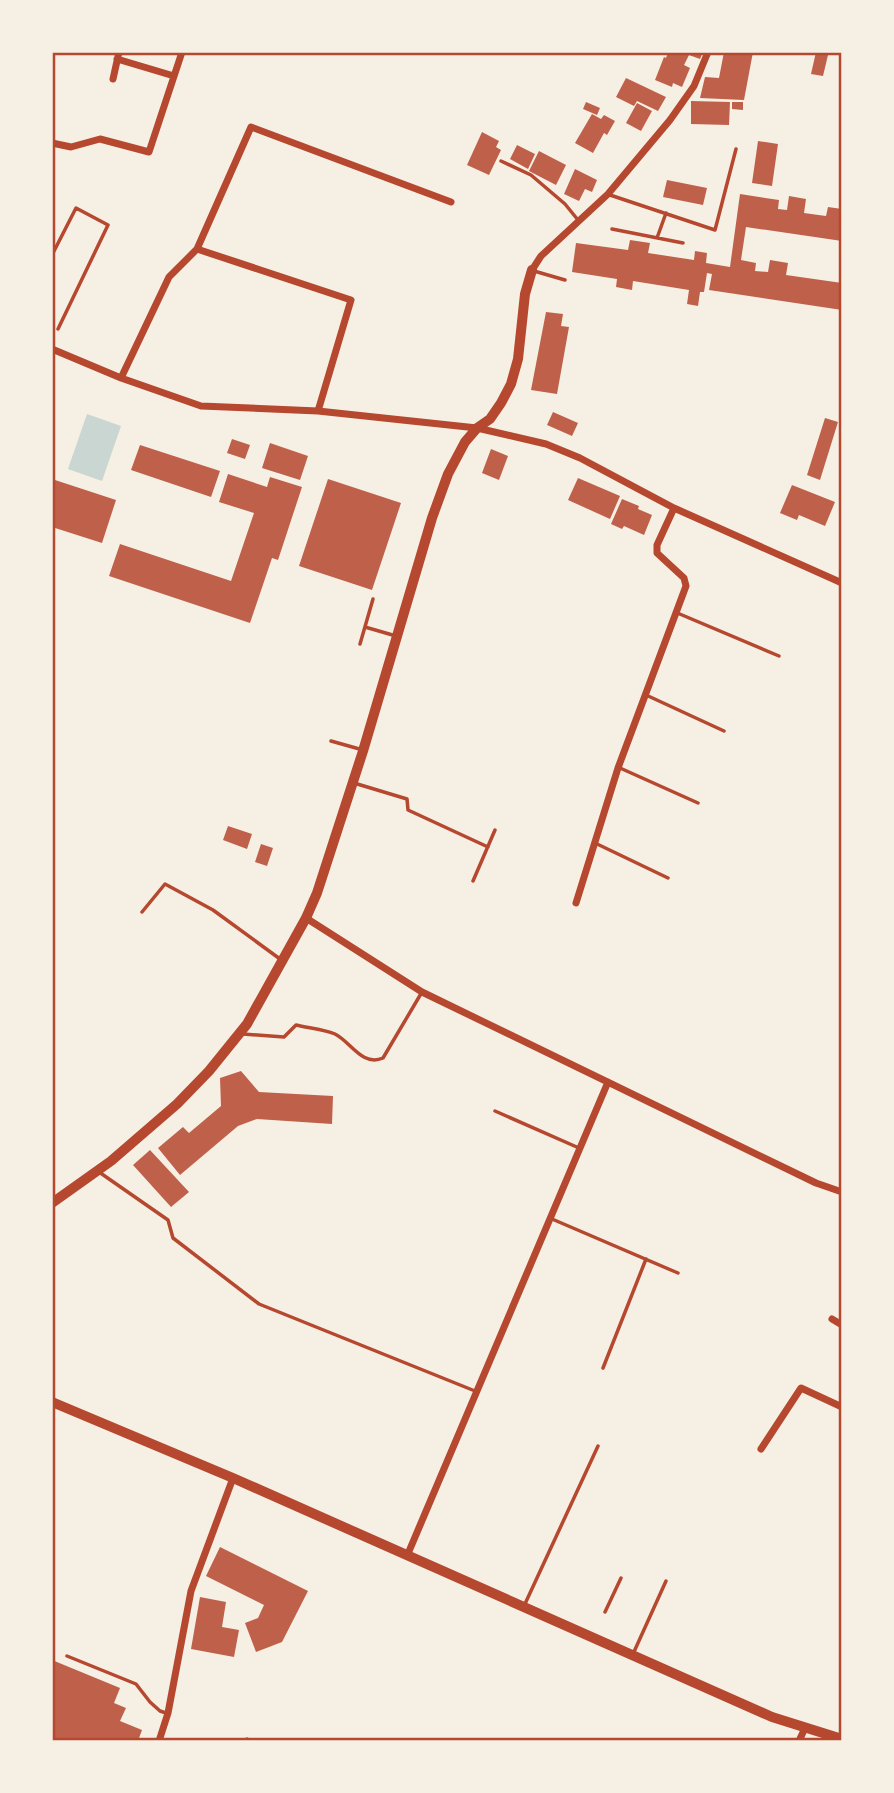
<svg xmlns="http://www.w3.org/2000/svg" width="894" height="1793" viewBox="0 0 894 1793" font-family="'PT Sans',sans-serif">
  <rect width="100%" height="100%" fill="#f6efe4"/>
  <path fill="#c9d6d2" d="M87 414 121 426 102 481 68 469Z"/>
  <path fill="#bf614a" d="M668 52H703L700 59 689 55 684 65 690 68 682 87 673 83 672 87 655 80 664 57 666 58Z
    M724 52H753L744 100 700 98 705 77 719 78Z
    M816 52 828 55 823 76 811 74Z
    M626 78 666 97 658 111 637 101 634 106 616 97Z
    M691 101 730 102 729 125 691 124Z
    M586 102 600 108 597 115 583 109Z
    M732 102H743V110L732 109Z
    M637 103 652 111 641 131 626 123Z
    M592 114 601 119 604 115 615 121 607 135 604 133 593 153 575 143Z
    M482 132 499 141 496 147 501 150 489 175 467 165Z
    M758 141 778 144 772 186 752 183Z
    M517 145 535 154 528 169 510 159Z
    M539 151 566 165 556 185 529 171Z
    M575 169 597 180 592 192 585 189 579 201 564 194Z
    M667 180 707 188 703 205 663 197Z
    M740 194 779 200 778 209 787 210 789 196 806 199 804 213 826 216 828 207 842 209V241L746 227 741 260 756 263 755 271 768 272 770 260 788 263 786 275 842 283V310L709 290 712 274 707 273 704 292H700L698 306 687 304 689 290 633 281 632 290 616 287 617 279 572 272 576 243 628 250 630 240 650 243 648 253 694 260 695 251 707 253 706 263 730 267Z
    M546 312 563 314 561 326 569 327 557 394 531 390Z
    M553 412 578 423 572 436 547 425Z
    M825 418 838 422 820 480 807 475Z
    M232 439 250 445 245 459 227 453Z
    M270 443 308 456 300 480 262 468Z
    M140 445 220 471 211 497 131 470Z
    M491 449 508 456 499 480 482 473Z
    M228 474 267 487 270 477 302 487 278 560 272 558 250 623 109 576 120 544 231 581 254 513 219 502Z
    M578 478 620 496 610 519 568 500Z
    M328 479 401 503 372 590 299 566Z
    M55 480 116 500 102 543 52 527V487Z
    M792 485 835 502 825 526 799 515 797 520 780 513Z
    M622 499 639 506 638 509 652 515 644 535 624 526 622 529 611 524Z
    M228 826 252 834 247 849 223 840Z
    M261 844 273 848 267 866 255 862Z
    M241 1071 259 1092 333 1096 332 1124 257 1119 238 1126 180 1175 158 1148 183 1127 189 1133 221 1106 220 1078Z
    M150 1150 189 1192 171 1207 133 1165Z
    M220 1547 308 1591 282 1642 256 1652 245 1623 258 1618 264 1605 206 1576Z
    M200 1597 226 1602 222 1627 239 1630 234 1657 191 1649Z
    M52 1660 120 1688 114 1703 126 1708 120 1721 142 1730 138 1741H52Z"/>
  <g fill="none" stroke-linecap="round" stroke-linejoin="round">
    <path stroke="#b5482f" stroke-width="3.5" d="M501 161 531 175 565 204 578 220
      M610 195 715 230 736 149
      M612 229 683 243
      M657 238 666 213
      M52 255 76 208 108 225 58 329
      M534 271 565 280
      M675 612 779 656
      M365 627 396 636
      M360 644 373 599
      M646 695 724 731
      M331 741 363 750
      M620 768 698 803
      M354 783 407 799 408 810 488 847
      M595 843 668 878
      M473 881 495 830
      M142 912 165 884 213 910 280 959
      M243 1034 284 1037 296 1025C308 1028 323 1029 335 1034 351 1042 362 1067 383 1058L422 992
      M495 1111 579 1148
      M99 1172 168 1220 173 1238 259 1304 475 1391
      M552 1219 678 1273
      M603 1368 646 1259
      M524 1606 598 1446
      M605 1612 621 1578
      M633 1654 666 1581
      M67 1656 136 1684 150 1702 160 1711 166 1713
      M247 1739V1741"/>
    <path stroke="#b5482f" stroke-width="7" d="M117 59 174 76
      M113 79 119 52
      M52 143 71 147 100 139 149 152 182 52
      M197 249 351 300 318 411
      M532 270 541 256 608 194 670 120 694 86 708 52
      M52 349 121 378 201 406 318 411 477 428 546 444 580 458 674 508 842 583
      M121 378 169 277 197 249 251 127 451 202
      M576 903 618 768 686 586 684 578 657 553V545L674 508
      M306 918 422 992 816 1183 842 1192
      M832 1319 842 1325
      M761 1449 801 1388 842 1407
      M407 1556 608 1082
      M159 1741 168 1713 191 1591 233 1478
      M799 1741 805 1728"/>
    <path stroke="#b5482f" stroke-width="10" d="M52 1203 111 1161 177 1104 209 1071 247 1024 306 918 317 893 363 751 432 518 448 474 465 442 477 428 490 419 501 403 511 384 518 359 525 294 532 270
      M52 1402 233 1478 772 1717 842 1739"/>
  </g>
  <rect width="894" height="1793" fill="none" stroke="#f6efe4" stroke-width="108"/>
  <rect x="54" y="54" width="786" height="1685" fill="none" stroke="#b5482f" stroke-width="2.5"/>
</svg>
